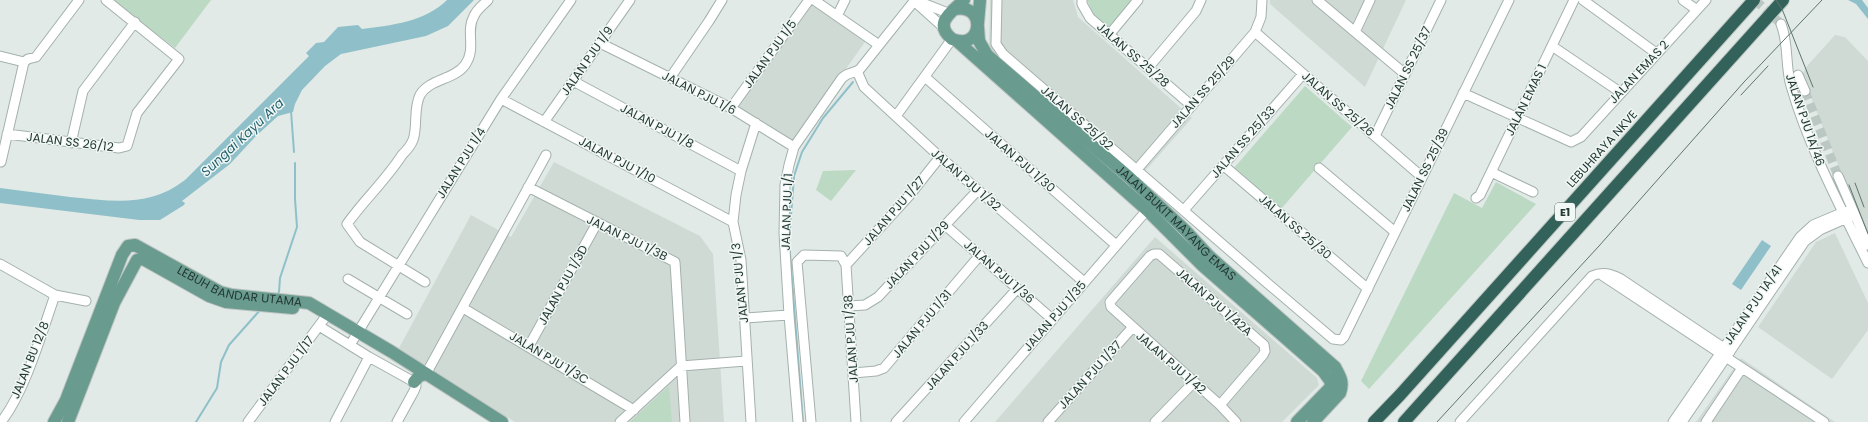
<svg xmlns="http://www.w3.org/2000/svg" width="1868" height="422" viewBox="0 0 1868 422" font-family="Poppins,sans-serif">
  <rect width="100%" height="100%" fill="#e1eae6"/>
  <path fill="#d0dad5" d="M990 0H1073L1078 17 1192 118 1136 181 989 50Z
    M1270 0H1406L1365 87 1270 4Z
    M811 3 865 42 793 143 737 108Z
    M1835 35 1845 37 1868 61V240L1802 75 1807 66Z
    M554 162 700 236 713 254 724 422H515L399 348 471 215 511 237Z
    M1835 233 1868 303V330L1832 379 1758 327 1816 242Z
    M1155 237 1317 378 1319 385 1282 422H995Z
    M1741 358 1835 422H1696Z"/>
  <path fill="#bcd9c4" d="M112 0H211L175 48Z
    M1087 0H1132L1108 28 1094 15Z
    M1305 86 1352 127 1281 209 1234 168Z
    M856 170 831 201 816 190 823 171Z
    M1496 182 1536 204 1369 389 1361 381 1454 193 1482 208Z
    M669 386 672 422H630Z"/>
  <path fill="#8fc0ca" d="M447 0H474L448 26 426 36 341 54 325 66 302 90 295 104 293 112 278 116 256 136 230 164 182 201 185 203 184 205 160 220H139L0 203V188C23 191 47 194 70 197 112 201 149 208 185 180L309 56 306 53 316 43 324 42 338 27 358 25 362 29C393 25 424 22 447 0Z
    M1848 0H1862L1868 8V19L1856 4Z
    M1762 240 1771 246 1741 290 1732 284Z"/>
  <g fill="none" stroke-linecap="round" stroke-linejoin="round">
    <path stroke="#8fc0ca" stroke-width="2" d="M291 111 294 152
      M276 296 279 292 280 278 297 227 295 199V163
      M196 422 217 388 221 362 229 345 261 309
      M803 422 789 241 794 176 802 152 823 118 853 82"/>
    <path stroke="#bbc7c2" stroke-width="9" stroke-dasharray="9 4.5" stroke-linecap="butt" d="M1755 0 1781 24
      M1805 91 1838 176"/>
    <defs>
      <path id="minor" d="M814 0 879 45
        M997 0 996 44 1003 54 1266 282 1333 339 1341 340 1344 337 1509 0
        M1082 0V4L1090 18 1192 106
        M1317 0 1405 74
        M1583 0 1656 53
        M1683 0 1697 10
        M914 1 944 28
        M920 2 948 13
        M837 16 845 0
        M1781 24C1789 44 1785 66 1791 86 1809 148 1840 206 1868 263
        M1255 32 1422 177
        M1355 32 1370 0
        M1109 35 1138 0
        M600 43 731 108 794 147
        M1552 46 1620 92
        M0 56 24 62
        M24 62 28 59 36 57 79 0
        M1148 68 1196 11 1201 0
        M857 71 864 87 940 157 1084 282
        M1798 75 1805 91
        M925 77 1116 245
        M670 78 709 21 722 0
        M573 81 741 171
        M1463 93 1571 142 1581 137 1706 0
        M501 99 733 222
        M731 108 809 0
        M896 116 952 39
        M544 122 630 0
        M7 134 119 148 127 146 137 113 179 59 106 0
        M1375 136 1441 0
        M71 143 83 91 135 22
        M1 162 24 62
        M1223 165 1368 289
        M1319 168 1395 232
        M1491 172 1533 192
        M1133 174 1255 32 1261 17 1262 0
        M1838 176 1868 245
        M528 187 675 262 685 422
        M1476 198 1480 195 1574 0
        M1184 210 1303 74
        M945 225 1052 319
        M0 264 55 295 86 301
        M846 265 909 196 940 157
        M1603 276 1824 422
        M348 279 407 314
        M425 282 360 242 347 224C364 200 386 180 402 155 406 151 411 145 413 140 418 126 413 109 420 95 429 79 454 80 465 65 477 48 465 32 474 16 477 9 483 5 488 0
        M848 306 865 305 878 297 978 190
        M463 308 634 410
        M745 318 789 315
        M319 326 369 357 414 382 416 386 414 391 397 422
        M350 345 501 99 571 0
        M529 346 597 223
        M853 373 876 371 884 368 980 255
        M426 374 546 155
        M1220 405 1263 355 1265 351 1264 345 1159 254H1154L1150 256 1110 302 1111 307 1220 405 1236 422
        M1 422C25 392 42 332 55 295
        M248 422 324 319
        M335 422 369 357
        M620 422 681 366 746 361
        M751 422 741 260 733 222 736 195 741 171 756 123
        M798 422 789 315 784 233 785 185 789 165 794 147 842 78C849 71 854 74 860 69L915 0
        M811 422 797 262 804 255 841 256 846 265 856 422
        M896 422 1017 289
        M964 422 1147 210
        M1048 422 1132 328
        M1155 422 1194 382
        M1460 422 1592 276C1603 271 1611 274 1621 279L1730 352
        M1673 422 1800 237 1813 225 1851 209
        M1682 422 1805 241 1820 230 1854 215
        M1706 422 1742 368"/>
      <g id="major">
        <path d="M955 9C987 3 983 52 952 39 932 23 953 11 964 0"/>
        <path d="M978 23 980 0"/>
        <path id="s1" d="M978 27 979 41 987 55 1130 178 1185 230 1209 256 1335 367C1340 376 1344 382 1340 393L1313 422"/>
        <path d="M957 41 1147 210 1203 266 1323 371 1331 382 1330 388 1297 422"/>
        <path d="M414 382 419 376 426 374"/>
        <path id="s2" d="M54 422 66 400 122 255 128 246 135 245 220 292 232 295 309 303 392 352 502 422"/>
        <path d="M68 422 114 303 137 260 143 259 209 296 226 302 293 308"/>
      </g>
      <path id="highway" d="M1374 422 1400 395 1754 0
        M1404 422 1783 0"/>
    </defs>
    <use href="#minor" stroke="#a4b1ad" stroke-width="11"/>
    <use href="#major" stroke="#bdc4c2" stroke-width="14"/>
    <use href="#highway" stroke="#bdc4c2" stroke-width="14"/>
    <use href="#minor" stroke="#fff" stroke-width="9"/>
    <use href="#major" stroke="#6a9b8f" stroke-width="12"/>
    <use href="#highway" stroke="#326259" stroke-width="12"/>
    <path stroke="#5e756f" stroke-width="1" d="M1776 0 1782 9 1813 87
      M1741 95 1768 66
      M1855 183 1864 207
      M1849 185 1868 234
      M1437 422 1599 246 1744 82 1822 0"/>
  </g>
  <g text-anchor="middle" stroke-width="3" stroke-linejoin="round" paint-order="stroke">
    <rect fill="#f1f7f4" stroke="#61726e" stroke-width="1" x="1555" y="203" width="20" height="18" rx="3"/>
    <g font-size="11" font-weight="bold" fill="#233934">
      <text x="1565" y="216">E1</text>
    </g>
    <g font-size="12" fill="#233934" stroke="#f1f7f4">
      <text transform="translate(770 54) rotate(-54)" y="4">JALAN PJU 1/5</text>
      <text transform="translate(1133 55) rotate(41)" y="4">JALAN SS 25/28</text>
      <text transform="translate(587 61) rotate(-55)" y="4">JALAN PJU 1/9</text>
      <text transform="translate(1408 68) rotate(-64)" y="4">JALAN SS 25/37</text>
      <text transform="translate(1639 72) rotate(-47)" y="4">JALAN EMAS 2</text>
      <text transform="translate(1203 92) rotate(-49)" y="4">JALAN SS 25/29</text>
      <text transform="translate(699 93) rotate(27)" y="4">JALAN PJU 1/6</text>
      <text transform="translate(1526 100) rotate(-64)" y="4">JALAN EMAS 1</text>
      <text transform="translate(1338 104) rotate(41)" y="4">JALAN SS 25/26</text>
      <text transform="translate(1077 118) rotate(41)" y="4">JALAN SS 25/32</text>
      <text transform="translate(1805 120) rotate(71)" y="4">JALAN PJU 1A/46</text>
      <text transform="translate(657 126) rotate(28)" y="4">JALAN PJU 1/8</text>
      <text transform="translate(70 142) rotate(7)" y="4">JALAN SS 26/12</text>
      <text transform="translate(1243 142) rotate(-49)" y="4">JALAN SS 25/33</text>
      <text transform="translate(1602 149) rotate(-48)" y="4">LEBUHRAYA NKVE</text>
      <text transform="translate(617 160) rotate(28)" y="4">JALAN PJU 1/10</text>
      <text transform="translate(1020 161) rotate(41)" y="4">JALAN PJU 1/30</text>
      <text transform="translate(461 163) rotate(-58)" y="4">JALAN PJU 1/4</text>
      <text transform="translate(1425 170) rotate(-64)" y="4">JALAN SS 25/39</text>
      <text transform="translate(966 180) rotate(41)" y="4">JALAN PJU 1/32</text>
      <text transform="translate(894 211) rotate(-49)" y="4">JALAN PJU 1/27</text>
      <text transform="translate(787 212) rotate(-88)" y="4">JALAN PJU 1/1</text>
      <text dy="4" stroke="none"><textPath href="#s1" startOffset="283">JALAN BUKIT MAYANG EMAS</textPath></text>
      <text transform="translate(1295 227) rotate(41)" y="4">JALAN SS 25/30</text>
      <text transform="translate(627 238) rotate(26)" y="4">JALAN PJU 1/3B</text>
      <text transform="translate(917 255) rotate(-47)" y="4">JALAN PJU 1/29</text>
      <text transform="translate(999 272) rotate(41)" y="4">JALAN PJU 1/36</text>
      <text transform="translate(740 283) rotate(-96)" y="4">JALAN PJU 1/3</text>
      <text dy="4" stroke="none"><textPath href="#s2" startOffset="313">LEBUH BANDAR UTAMA</textPath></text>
      <text transform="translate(563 285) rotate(-61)" y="4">JALAN PJU 1/3D</text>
      <text transform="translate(1214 302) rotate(41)" y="4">JALAN PJU 1/42A</text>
      <text transform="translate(1753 305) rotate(-56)" y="4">JALAN PJU 1A/41</text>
      <text transform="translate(1055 316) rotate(-49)" y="4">JALAN PJU 1/35</text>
      <text transform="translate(922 324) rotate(-50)" y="4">JALAN PJU 1/31</text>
      <text transform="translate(851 339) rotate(-94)" y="4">JALAN PJU 1/38</text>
      <text transform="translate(957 356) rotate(-48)" y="4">JALAN PJU 1/33</text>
      <text transform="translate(549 358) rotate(31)" y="4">JALAN PJU 1/3C</text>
      <text transform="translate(30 360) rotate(-68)" y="4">JALAN BU 12/8</text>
      <text transform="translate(1171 363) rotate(41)" y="4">JALAN PJU 1/42</text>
      <text transform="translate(286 371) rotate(-53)" y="4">JALAN PJU 1/17</text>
      <text transform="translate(1090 375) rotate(-48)" y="4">JALAN PJU 1/37</text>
    </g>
    <g font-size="13" font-style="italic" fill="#24626f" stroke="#f1f7f4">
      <text transform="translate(242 137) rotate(-43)" y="5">Sungai Kayu Ara</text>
    </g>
  </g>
</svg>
